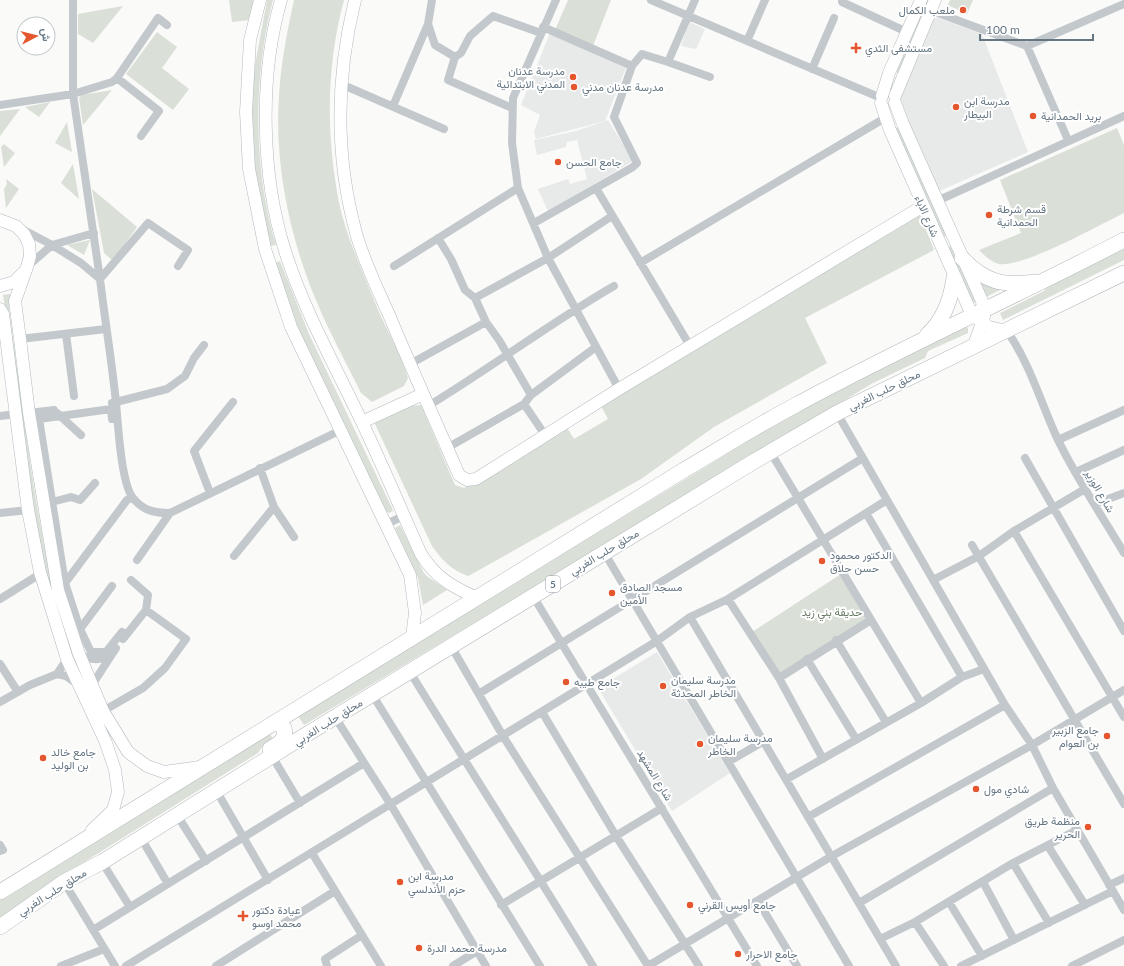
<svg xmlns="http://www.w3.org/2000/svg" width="1124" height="966" viewBox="0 0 1124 966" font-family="Lato,Vazirmatn,sans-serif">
  <rect width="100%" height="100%" fill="#fafaf8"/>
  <path fill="#e8e9e9" d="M930 15 982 34 1028 152 937 192 903 115 900 98Z
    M689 22 705 29 696 49 681 46Z
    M550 33 626 68 605 121 608 120 633 161 548 211 538 189 568 179 570 184 587 179 577 140 567 142 566 147 537 155 534 140 576 131 605 121 536 139 534 132 540 115 521 105Z
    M657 652 730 773 672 811 598 688Z"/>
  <path fill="#dadfd7" d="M229 0H254L250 20 232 22Z
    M267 0H273C253 75 253 171 276 245L270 246 254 176 251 108 255 65Z
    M294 0H344C327 63 326 128 337 192 343 229 360 265 374 300 384 326 400 351 408 378L404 386 372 402 361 393C346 362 329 332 316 300 290 239 274 163 279 96 281 63 287 32 294 0Z
    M568 0H611L593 46 555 30Z
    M950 0H973L967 14 948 5Z
    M123 6 93 43 78 34V14Z
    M922 12 923 15 900 72 897 73 895 69Z
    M157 32 177 47 162 68 189 89 173 110 126 74Z
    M112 90 83 125 79 98 82 95Z
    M50 102 39 117 25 107Z
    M20 109 0 136V137V111Z
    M67 122 72 152 55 143Z
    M900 127 947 235 941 238 894 129Z
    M1117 128 1124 145V213C1099 225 1023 268 999 264 991 262 985 256 979 250L1021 233 1000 180Z
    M4 144 15 153 4 167 1 147Z
    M73 164 79 199 61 183Z
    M6 179 19 189 6 208 4 189 7 184Z
    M92 189 137 227 113 261 104 253Z
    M919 212 934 250 805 318 827 363 714 427 641 479 472 574 468 576C451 570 442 560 432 546L375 424 377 421 409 406 421 405 455 485 464 488 566 426 574 439 608 419 601 406Z
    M90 240 84 255 67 245Z
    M953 245 977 301 971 304 947 248Z
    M1124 246V260L1003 320 1000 313 1044 291 1051 282Z
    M280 261 309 334 392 508 393 511 389 513 386 511 298 328 275 263Z
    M975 278 1008 286 984 298Z
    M10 294 9 312C21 393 30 475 46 555 52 585 62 615 72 645L69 647 42 561 3 295Z
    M964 326 968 328V333L928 351 925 358 873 383 304 725 298 716 761 433 828 395Z
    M400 525 424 573 428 577 447 590 423 605 418 578 395 528Z
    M841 574 869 620 779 677 752 632Z
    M269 732 273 739 264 744 258 753 62 876 0 919V900L32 878Z"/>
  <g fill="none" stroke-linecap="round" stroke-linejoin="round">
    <defs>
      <path id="secondary" d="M260 0 250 40 246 112 249 169 265 249 291 327 410 575 415 613 412 637
        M281 0C259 76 261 175 285 251 303 308 333 362 359 416 381 461 400 508 421 554 436 578 451 586 477 598
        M355 0C336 77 335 156 356 233 364 262 378 290 390 317 412 370 436 422 459 475L467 480 476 479 619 389 923 206
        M882 96 889 73 921 0
        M895 96 935 0
        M881 103 890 130 972 315 989 327 1007 331
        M895 103 903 124 982 301 984 317 974 345
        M0 220 16 226 24 234 29 244 30 256 27 267 15 301 20 339 29 413 58 590 79 654 103 711 128 752 147 766 164 772 200 767
        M0 286 14 282 25 271
        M0 309 3 314 28 510 40 572 67 659 106 743 115 770 118 792 113 810 92 830
        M362 422 423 394"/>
      <path id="highway" d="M962 258C985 283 1004 286 1036 282
        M927 335C944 320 951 299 954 278
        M270 749C279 744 287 739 284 728L280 724H272
        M0 892 684 470C720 449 756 426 794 406 902 347 1015 297 1124 240
        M0 927 64 882 102 862 304 736 753 462 837 413 1124 273"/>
    </defs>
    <use href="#secondary" stroke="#b3babf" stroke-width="13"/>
    <use href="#highway" stroke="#b4b9bd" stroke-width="16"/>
    <path stroke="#c3c8cc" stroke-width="8" d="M73 0V94L100 279 148 223 188 250 178 266
      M432 0 428 24 435 45 455 57 448 80 512 108
      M556 0 513 98 512 143 518 188 548 258 619 389
      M651 0 881 98
      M842 0V2L907 32
      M919 6 1027 46 1124 4
      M543 27 632 66 642 54 668 62 695 0
      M747 41 765 0
      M1027 46 1068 140
      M455 57 461 53 470 36 493 16 541 33
      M668 62 710 77
      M812 69 834 18
      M117 78 159 111 141 136
      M341 84 444 129
      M0 105 73 94 112 82 117 78 158 18 167 25
      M393 106 428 24
      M596 188 690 346
      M937 201 1124 116
      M534 223 633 167 637 163 614 117 632 66
      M22 229 52 245 94 233
      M438 238 451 259 465 290 475 298 486 322 499 340 531 395
      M640 263 885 118
      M28 266 52 245 81 263 100 279C105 321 112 362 116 403 118 423 121 484 133 498 143 511 155 513 170 513L341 430
      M394 266 518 188
      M475 298 548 258 612 216
      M1007 331C1031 365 1041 404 1058 440 1077 479 1102 516 1124 553
      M66 334 74 396
      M20 339 106 329
      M410 364 486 322
      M112 403 167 389 185 376 194 358 204 345
      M524 404 545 435
      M428 406C491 368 550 323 614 286
      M29 413 54 410
      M57 413 81 435
      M837 413 1005 705 1032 745 1053 788 1124 910
      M0 416 16 414
      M112 419 111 409 39 419 65 583 80 629 91 652H106L122 632 126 635
      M1058 440 1124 410
      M447 448 524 404 531 395 596 347
      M771 453 921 703
      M1025 458 1124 631
      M260 468 274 507 294 537
      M1076 472 1124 450
      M210 493 194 451 233 402
      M52 502 71 497 80 500 95 483
      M1095 504 1124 493
      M0 513 28 510
      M866 513 962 677
      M386 524 404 516
      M1014 531 1124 717
      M972 545 1124 804
      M604 552 849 966
      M234 556 274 507
      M137 560 170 513
      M933 580 979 556 1014 531 1085 489
      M65 583 127 500 132 498
      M533 596 757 966
      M0 599 40 574
      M728 599 779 678 871 620
      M690 617 896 966
      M80 629 112 586
      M123 639 146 610 148 595 131 580
      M836 640 886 722
      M451 646 503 736 648 966
      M807 659 856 739
      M0 664 18 692
      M410 672C470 770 533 867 593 966
      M57 674 66 676 77 684
      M779 678 823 759
      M89 685H92L116 648
      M480 693 863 458
      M372 694 540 966
      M0 702 30 685 57 674 67 659 79 654C90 660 97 661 109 656
      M103 711 143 688 165 668 186 639 146 610
      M542 712 616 836 699 966
      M335 717 391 805 486 966
      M272 756 300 803
      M728 762 764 741
      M787 779 921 703 962 677 984 669
      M216 790 268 880
      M177 815 206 861
      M808 817 1005 705
      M141 838 168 884
      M0 845 3 850 0 851
      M1048 846 1085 905
      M312 853 381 966
      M102 862 130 907
      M1013 863 1049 923
      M64 882 115 966
      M983 882 1014 940
      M1109 885 1124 878
      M758 901 797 966
      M949 902 982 956
      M859 903 1053 788
      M501 905 662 808
      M915 922 944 966
      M93 930 364 763
      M880 939 915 922 1013 863 1077 830
      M61 966 104 949
      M126 966 657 641 690 617 728 599 887 500
      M216 966 335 891
      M327 966 325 959 362 935
      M453 966 477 951
      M648 966 832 856 1032 745 1124 690
      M961 966 1113 891
      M1072 966 1124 940"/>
    <use href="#secondary" stroke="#fff" stroke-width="12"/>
    <use href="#highway" stroke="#fff" stroke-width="15"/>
  </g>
  <g fill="#e4572e" stroke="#fff" stroke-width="1.5">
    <circle cx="963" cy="10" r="4"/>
    <path d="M854 42h4v4h4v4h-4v4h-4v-4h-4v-4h4z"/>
    <circle cx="573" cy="77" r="4"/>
    <circle cx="574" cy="87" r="4"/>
    <circle cx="956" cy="107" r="4"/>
    <circle cx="1033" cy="116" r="4"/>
    <circle cx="558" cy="162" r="4"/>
    <circle cx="989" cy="215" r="4"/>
    <circle cx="822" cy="561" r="4"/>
    <circle cx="612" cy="593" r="4"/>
    <circle cx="566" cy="682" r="4"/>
    <circle cx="663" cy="686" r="4"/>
    <circle cx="1107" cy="736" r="4"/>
    <circle cx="700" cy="744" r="4"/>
    <circle cx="43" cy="758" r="4"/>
    <circle cx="976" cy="789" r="4"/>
    <circle cx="1088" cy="827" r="4"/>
    <circle cx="400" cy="882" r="4"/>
    <circle cx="690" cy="905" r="4"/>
    <path d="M241 910h4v4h4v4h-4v4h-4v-4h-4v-4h4z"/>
    <circle cx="419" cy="948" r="4"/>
    <circle cx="738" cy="954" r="4"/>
  </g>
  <g text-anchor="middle" stroke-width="4" stroke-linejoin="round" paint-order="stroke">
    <rect fill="#fff" stroke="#939fa8" stroke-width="1" x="546" y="576" width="14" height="16" rx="3"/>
    <g font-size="10" font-weight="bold" fill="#657683">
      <text x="553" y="588">5</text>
    </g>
    <g font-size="11" fill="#657683" stroke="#fff" text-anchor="start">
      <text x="955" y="14" text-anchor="end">ملعب الكمال</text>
      <text x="865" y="52">مستشفى الثدي</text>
      <text x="565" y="75" text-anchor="end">مدرسة عدنان<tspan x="565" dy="13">المدني الابتدائية</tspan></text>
      <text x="582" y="91">مدرسة عدنان مدني</text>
      <text x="964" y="105">مدرسة ابن<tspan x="964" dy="13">البيطار</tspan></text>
      <text x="1041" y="120">بريد الحمدانية</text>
      <text x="566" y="166">جامع الحسن</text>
      <text x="997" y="213">قسم شرطة<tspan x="997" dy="13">الحمدانية</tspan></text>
      <text x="830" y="559">الدكتور محمود<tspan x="830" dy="13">حسن حلاق</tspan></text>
      <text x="620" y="591">مسجد الصادق<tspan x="620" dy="13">الأمين</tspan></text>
      <text x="671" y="684">مدرسة سليمان<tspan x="671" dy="13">الخاطر المحدثة</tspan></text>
      <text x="574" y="686">جامع طيبه</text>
      <text x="1099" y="734" text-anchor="end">جامع الزبير<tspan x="1099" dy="13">بن العوام</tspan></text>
      <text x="708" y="742">مدرسة سليمان<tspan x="708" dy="13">الخاطر</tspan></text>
      <text x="51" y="756">جامع خالد<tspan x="51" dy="13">بن الوليد</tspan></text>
      <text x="984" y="793">شادي مول</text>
      <text x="1080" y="825" text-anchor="end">منظمة طريق<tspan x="1080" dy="13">الحرير</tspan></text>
      <text x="408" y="880">مدرسة ابن<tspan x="408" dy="13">حزم الأندلسي</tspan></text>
      <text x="698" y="909">جامع أويس القرني</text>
      <text x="252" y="914">عيادة دكتور<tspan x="252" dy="13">محمد اوسو</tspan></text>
      <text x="427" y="952">مدرسة محمد الدرة</text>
      <text x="746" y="958">جامع الاحرار</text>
    </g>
    <g font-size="11" fill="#657683" stroke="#fff">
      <text transform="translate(927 216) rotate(66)" y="4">شارع الاباء</text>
      <text transform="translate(884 390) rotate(-26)" y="4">محلق حلب الغربي</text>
      <text transform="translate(1100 491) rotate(60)" y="4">شارع الوزير</text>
      <text transform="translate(604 552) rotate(-31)" y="4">محلق حلب الغربي</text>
      <text transform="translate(328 722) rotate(-32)" y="4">محلق حلب الغربي</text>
      <text transform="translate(655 775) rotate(59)" y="4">شارع المشهد</text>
      <text transform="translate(52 892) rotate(-32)" y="4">محلق حلب الغربي</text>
    </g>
    <g font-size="11" fill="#687a64" stroke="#fff">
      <text x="832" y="616">حديقة بني زيد</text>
    </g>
  </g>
  <g transform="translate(36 36) rotate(83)"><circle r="19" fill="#ffffff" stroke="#c1c8cd"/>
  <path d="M0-3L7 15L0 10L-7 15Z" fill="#e4572e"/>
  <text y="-6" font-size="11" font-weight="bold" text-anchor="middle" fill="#657683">ش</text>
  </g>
  <path d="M980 34v6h113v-6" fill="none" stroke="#657683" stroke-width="2"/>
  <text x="986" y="34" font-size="12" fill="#657683" stroke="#ffffff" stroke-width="3" paint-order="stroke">100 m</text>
</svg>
